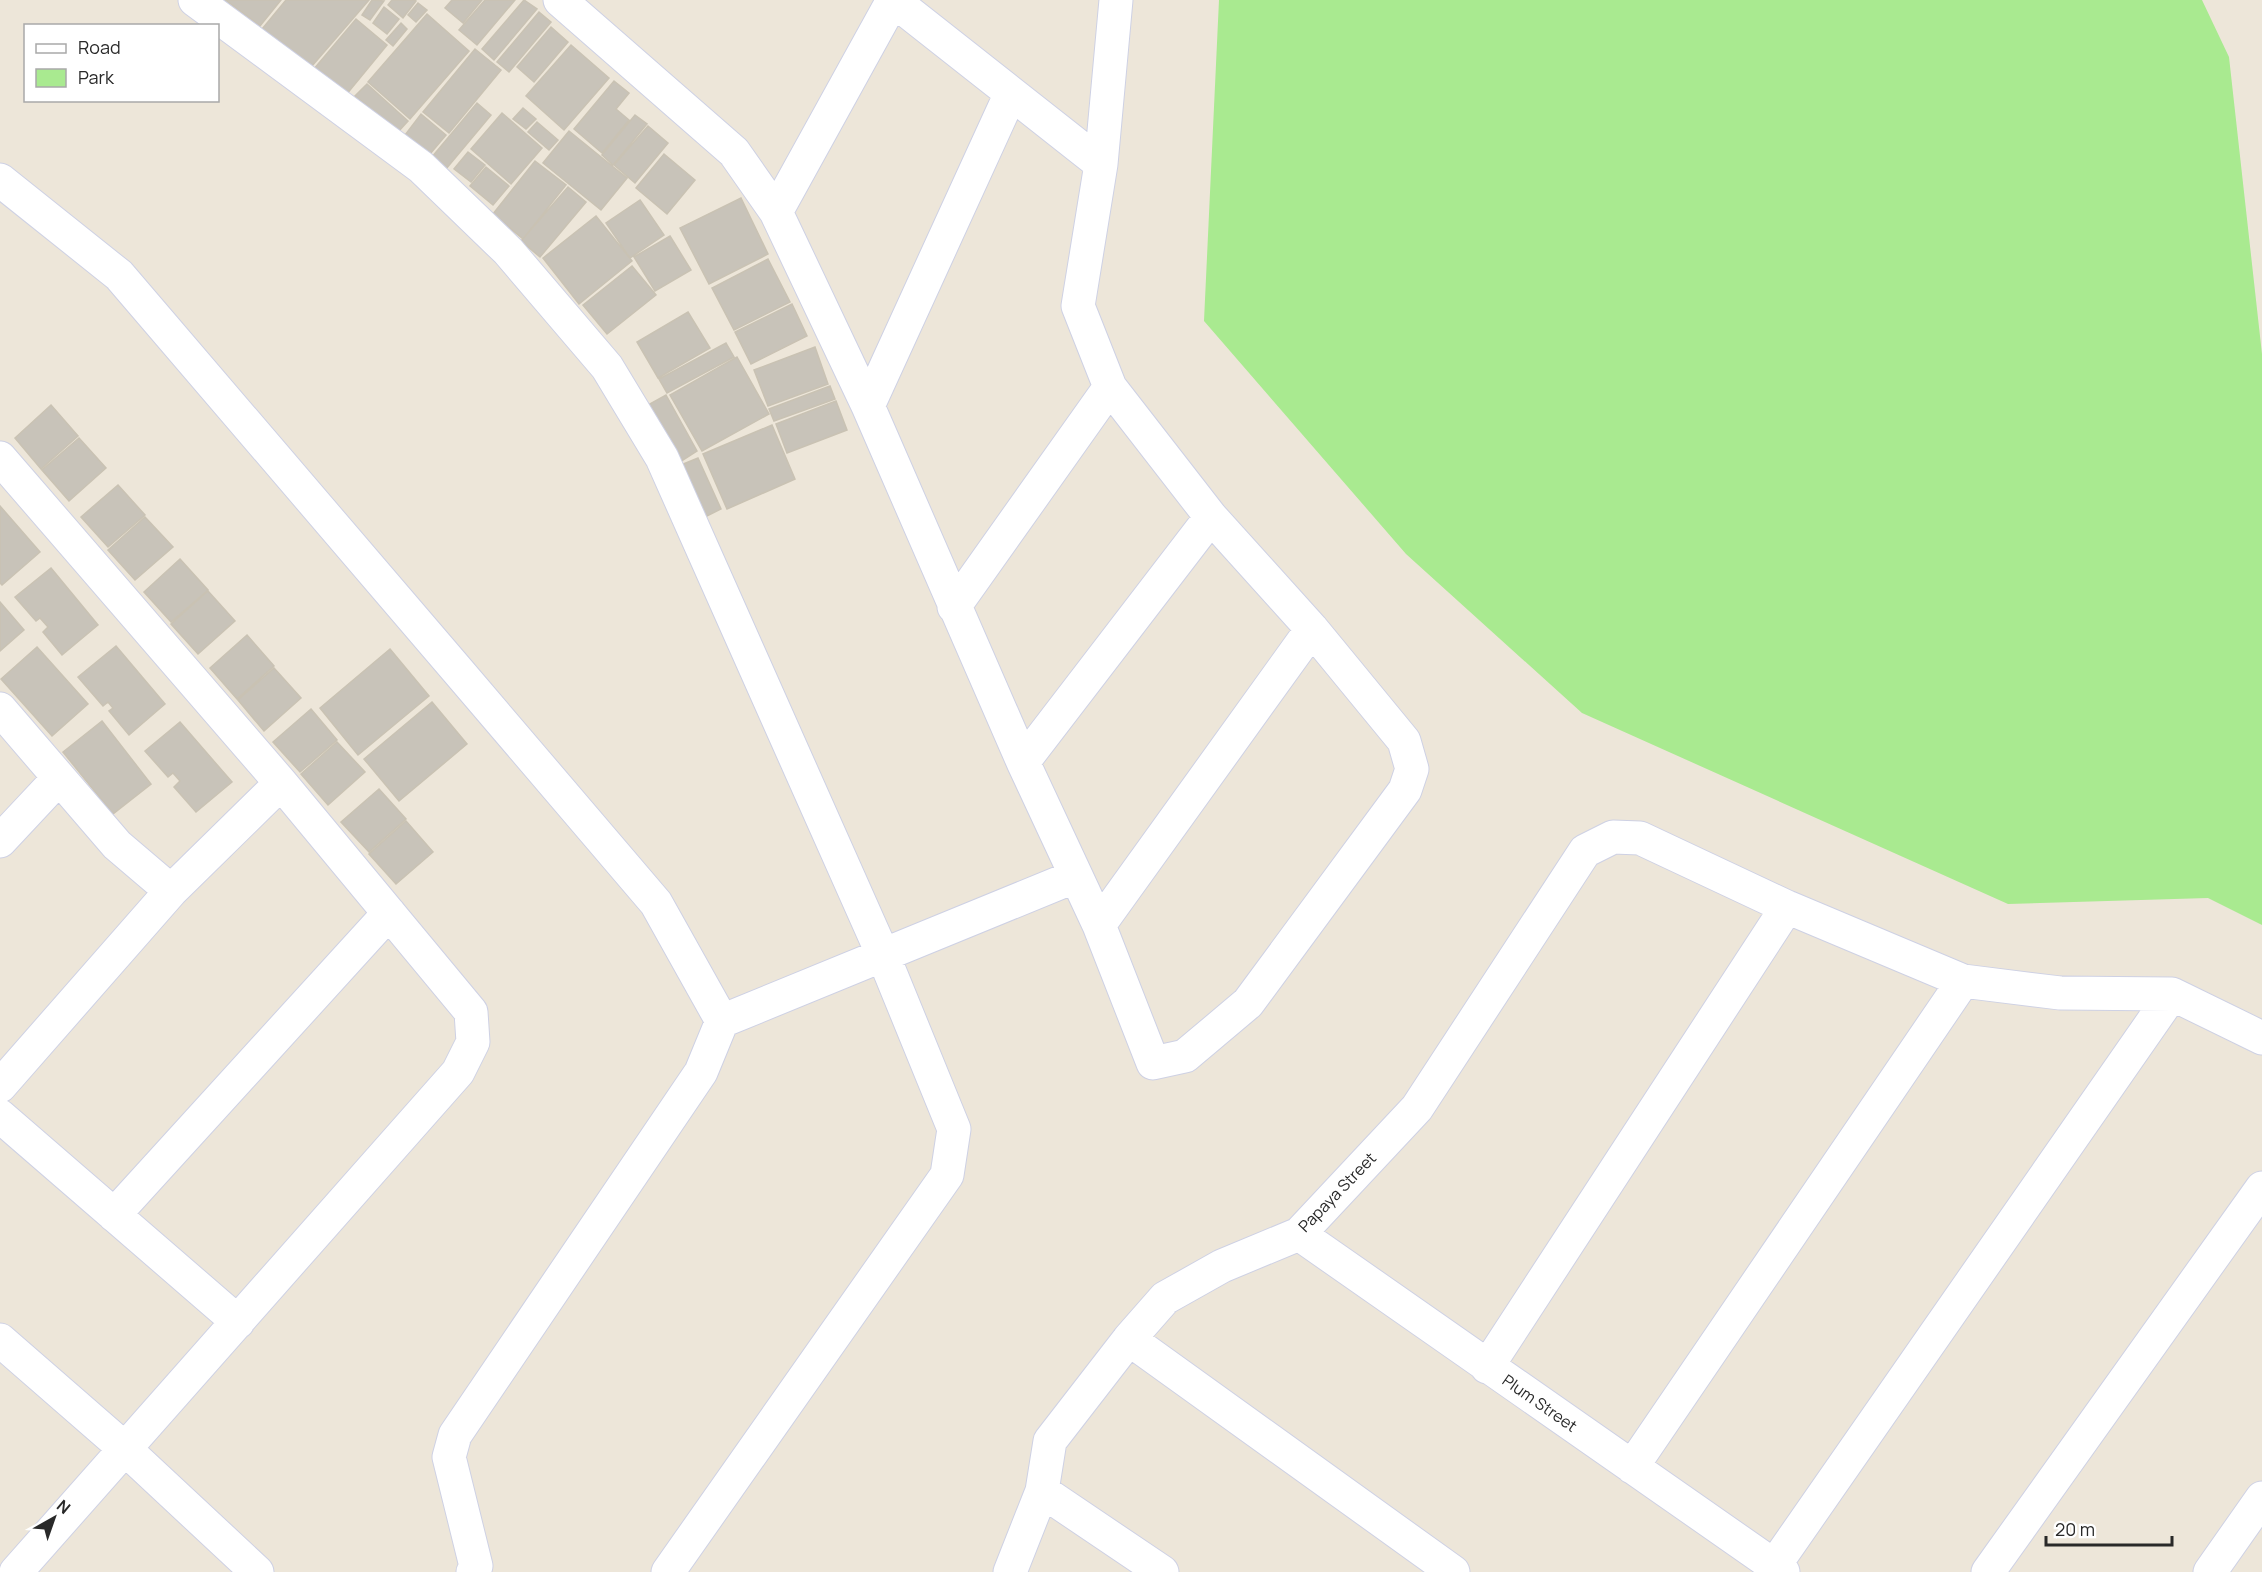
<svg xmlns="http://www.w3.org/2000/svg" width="2262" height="1572" viewBox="0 0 2262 1572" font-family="Manrope,sans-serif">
  <rect width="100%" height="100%" fill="#ede6d9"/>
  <path fill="#a9ea90" d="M1219 0H2202L2229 57 2262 354V925L2208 898 2008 904 1582 713 1406 554 1204 321Z"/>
  <path fill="#c8c3b9" stroke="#c9c2b3" stroke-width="1.5" d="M225 0H281L260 26Z
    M286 0H369L312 66 262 29Z
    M372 0 384 1 370 20 362 15Z
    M392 0H414L416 1 403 18 388 5Z
    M452 0H482L463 23 445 8Z
    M485 0H515L477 45 459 30Z
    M524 0 537 9 494 60 482 49Z
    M418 3 427 10 416 22 408 15Z
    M384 7 399 19 387 34 373 23Z
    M539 12 551 22 509 72 497 62Z
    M427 14 469 51 410 119 368 82Z
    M356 19 387 45 346 95 314 69Z
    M401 23 407 29 393 46 386 40Z
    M551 27 568 42 534 82 517 67Z
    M571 45 609 78 564 130 526 96Z
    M475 49 501 70 449 133 423 112Z
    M614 81 629 93 616 109 629 120 602 153 574 129Z
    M367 84 408 121 398 132 355 96Z
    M477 103 491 115 446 169 432 157Z
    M523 108 536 119 526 129 513 119Z
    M502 113 542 148 511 184 471 149Z
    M421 114 446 135 430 154 405 135Z
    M635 115 647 124 613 165 602 155Z
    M537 122 558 140 549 150 528 132Z
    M648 126 668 143 635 183 614 165Z
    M569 131 627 178 601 210 543 163Z
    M468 152 485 165 471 182 454 169Z
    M664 154 695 180 667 214 636 188Z
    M535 161 566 185 523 239 493 214Z
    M486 167 509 186 493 205 470 186Z
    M568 187 586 202 540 257 521 241Z
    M741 198 768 254 709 284 680 228Z
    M640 200 664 235 630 258 606 223Z
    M596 216 632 261 579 304 543 258Z
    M670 236 691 270 655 291 634 257Z
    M768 259 790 302 734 330 712 288Z
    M632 266 656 295 607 334 583 305Z
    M792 304 807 336 751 364 735 332Z
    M688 312 710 348 658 378 637 342Z
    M726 343 734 357 667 393 659 379Z
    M815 347 828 384 768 406 754 370Z
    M737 357 769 414 702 451 670 395Z
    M830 386 835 399 774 421 769 409Z
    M666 395 697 451 680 462 648 405Z
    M836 401 847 430 787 453 776 424Z
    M51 405 78 436 41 469 15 438Z
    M772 425 795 479 727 509 703 454Z
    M79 438 106 468 69 501 42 470Z
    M698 458 721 509 705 517 681 465Z
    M118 485 145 515 108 547 81 517Z
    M0 506 40 552 2 585 0 583Z
    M145 517 173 547 135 580 108 550Z
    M180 559 208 590 171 622 144 592Z
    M51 568 98 625 62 655 43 632 48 627 40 618 36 621 15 597Z
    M208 591 235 621 198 654 171 624Z
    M0 602 24 630 0 651Z
    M247 635 274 666 237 699 210 668Z
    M116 646 165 704 129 735 109 711 113 708 108 702 103 706 78 677Z
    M37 647 88 704 52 736 1 679Z
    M390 649 429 696 358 755 320 708Z
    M274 668 301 698 264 731 238 700Z
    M432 702 467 744 399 801 364 759Z
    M311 709 337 740 300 772 273 742Z
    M102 721 151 784 113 814 63 752Z
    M180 722 232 782 196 812 174 787 180 781 173 773 168 777 145 751Z
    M337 742 365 772 328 805 301 774Z
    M379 789 406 819 369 852 341 822Z
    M406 821 433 852 396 884 369 854Z"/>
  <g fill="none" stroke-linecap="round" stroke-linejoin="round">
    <defs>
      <path id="minor" d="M195 0 421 167 508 251 607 367 662 458 883 955 954 1129 947 1175 668 1572
        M560 0 734 152 776 212 868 406 1023 762 1099 925 1153 1063 1185 1056 1248 1003 1405 790 1412 769 1404 741 1312 629 1211 517 1110 387 1078 306 1101 164 1116 0
        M893 0 1101 164
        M0 180 119 275 458 671 656 903 722 1021
        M776 212 893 0
        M868 406 1011 93
        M0 458 281 783 171 891 0 1086
        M954 607 1110 387
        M0 709 117 845 171 891
        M1023 762 1211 517
        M0 841 58 779
        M1099 925 1312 629
        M0 1116 238 1322
        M114 1215 389 913
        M1299 1234 1783 1572
        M1129 1339 1453 1572
        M0 1340 124 1448 257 1572
        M1487 1367 1787 907
        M1632 1467 1963 981
        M1042 1491 1162 1572
        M1774 1566 2172 994
        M16 1572 458 1072 473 1042 471 1012 281 783
        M473 1572 476 1566 449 1457 455 1435 701 1072 722 1021 1076 876
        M1010 1572 1042 1491 1050 1441 1129 1339 1165 1298 1222 1266 1299 1234 1417 1108 1585 851 1613 837 1640 838 1787 907 1963 981 2060 993 2172 994 2262 1038
        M1988 1572 2262 1188
        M2210 1572 2262 1498"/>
    </defs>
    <use href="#minor" stroke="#ced1e4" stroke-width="35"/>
    <use href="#minor" stroke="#fff" stroke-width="33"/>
  </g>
  <g text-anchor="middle" stroke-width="4.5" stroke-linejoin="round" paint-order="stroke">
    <g font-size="16" fill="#292929" stroke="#fff">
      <text transform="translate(1337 1192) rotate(-46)" y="6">Papaya Street</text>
      <text transform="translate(1540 1403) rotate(35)" y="6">Plum Street</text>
    </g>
  </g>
  <rect x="24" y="24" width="195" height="78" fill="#ffffff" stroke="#a9a9a9" stroke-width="1.5"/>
  <rect x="36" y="44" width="30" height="9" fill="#ffffff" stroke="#a9a9a9" stroke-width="1.5"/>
  <text x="78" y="54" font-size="18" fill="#292929">Road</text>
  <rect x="36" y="69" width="30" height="18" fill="#a9ea90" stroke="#a9a9a9" stroke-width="1.5"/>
  <text x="78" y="84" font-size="18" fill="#292929">Park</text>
  <g transform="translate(54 1518) rotate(40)" stroke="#ffffff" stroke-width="4.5" paint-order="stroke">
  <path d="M0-4.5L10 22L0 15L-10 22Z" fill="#292929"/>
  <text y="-9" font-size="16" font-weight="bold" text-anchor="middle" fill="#292929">N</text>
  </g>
  <path d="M2046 1536v9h126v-9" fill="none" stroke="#292929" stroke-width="3"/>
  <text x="2055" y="1536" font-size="18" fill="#292929" stroke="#ffffff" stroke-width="4.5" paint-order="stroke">20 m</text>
</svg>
